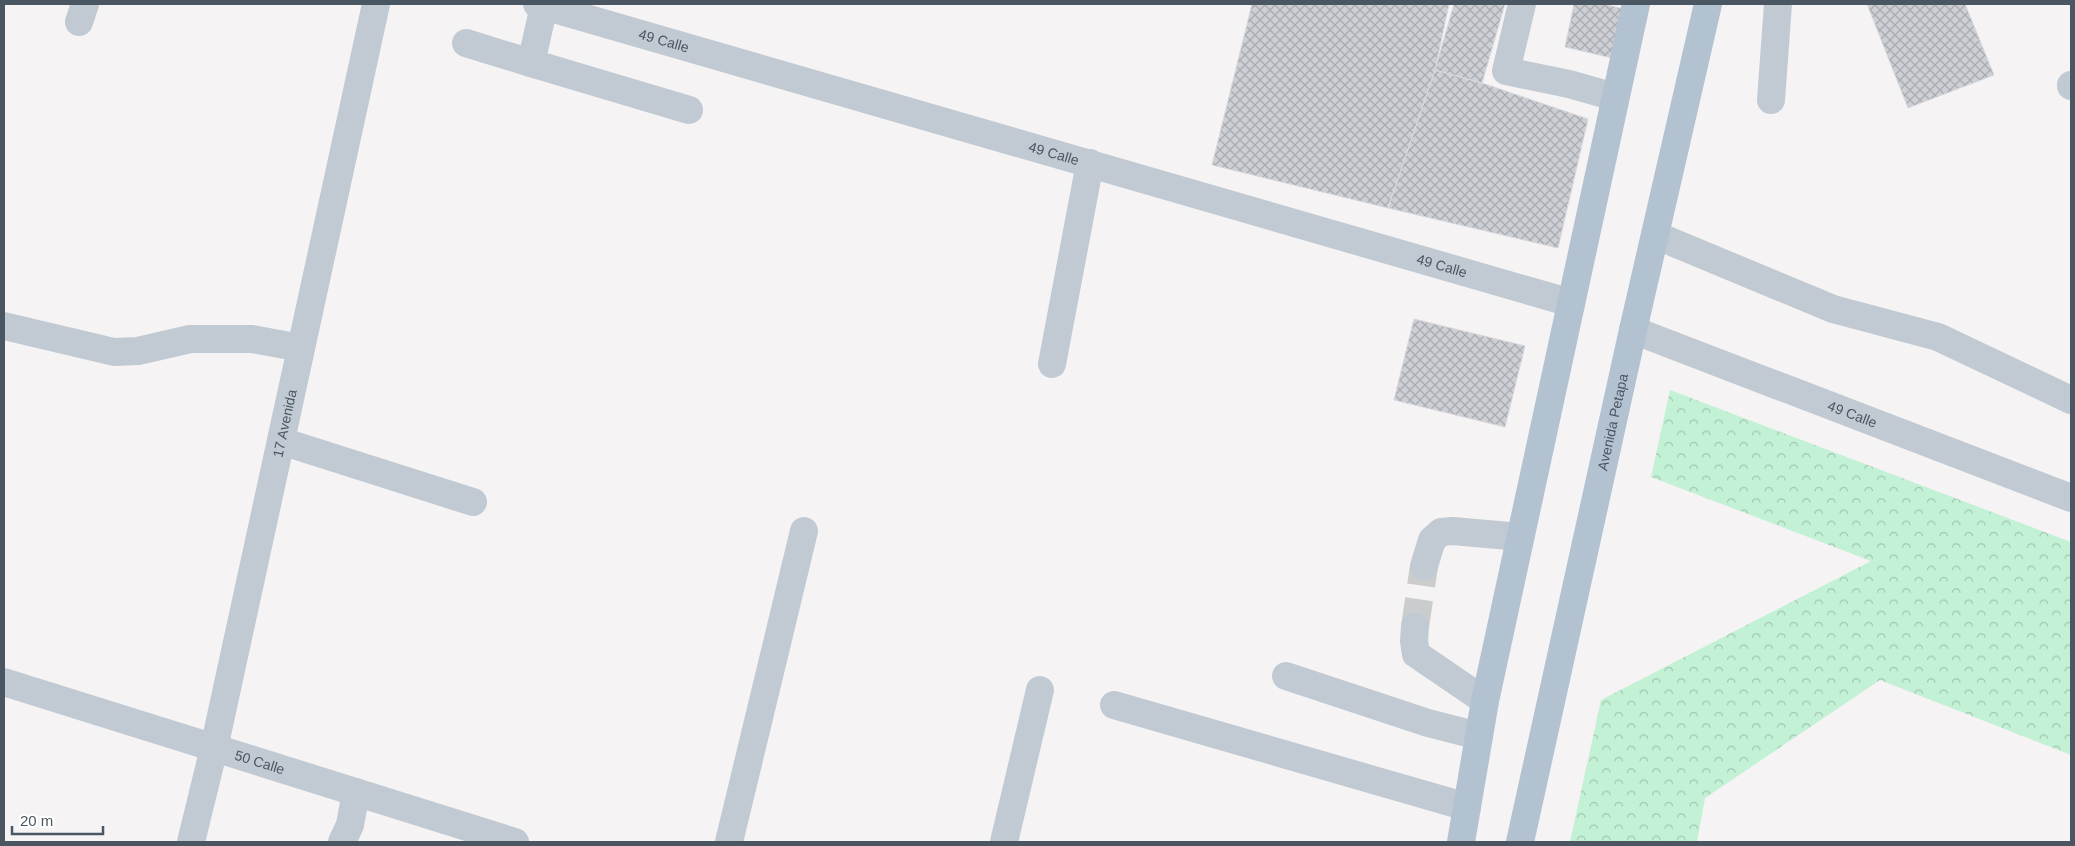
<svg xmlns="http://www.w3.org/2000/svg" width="2075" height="846" viewBox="0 0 2075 846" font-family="Helvetica,sans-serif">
  <defs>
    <pattern id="forest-crowns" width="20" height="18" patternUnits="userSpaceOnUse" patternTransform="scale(1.25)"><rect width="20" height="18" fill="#c3f1d5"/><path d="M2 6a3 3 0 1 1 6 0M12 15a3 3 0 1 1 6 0" fill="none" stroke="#a0c6b0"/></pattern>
    <pattern id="building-cross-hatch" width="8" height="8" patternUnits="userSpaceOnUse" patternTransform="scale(1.25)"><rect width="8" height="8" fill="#cdcfd5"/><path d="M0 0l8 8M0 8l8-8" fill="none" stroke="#a8abb0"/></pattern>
  </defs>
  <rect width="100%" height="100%" fill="#f5f3f3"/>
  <path fill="url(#forest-crowns)" d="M1670 390 2071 542V755L1880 680 1705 798 1697 842H1570L1601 700 1871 561 1651 477Z"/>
  <path fill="url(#building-cross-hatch)" stroke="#d7d9de" d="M1252 4H1449L1435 70 1388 208 1212 165Z
    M1454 4H1505L1482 83 1435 70Z
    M1574 4H1603L1624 9 1612 58 1565 47Z
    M1867 4H1965L1994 75 1908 108Z
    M1435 70 1482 83 1588 119 1558 248 1388 208Z
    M1414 319 1525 346 1505 427 1394 400Z"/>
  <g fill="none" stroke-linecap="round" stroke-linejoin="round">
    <path stroke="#caccce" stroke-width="28" stroke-dasharray="28 14" stroke-linecap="butt" d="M1415 627 1424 566"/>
    <g stroke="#c1cad2" stroke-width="28">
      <path id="s1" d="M537 4 1571 303"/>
      <path d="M1522 4 1506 71 1569 84 1615 97"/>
      <path d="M79 22 85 4"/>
      <path d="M466 43 531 63 544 6"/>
      <path d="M531 63 689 110"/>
      <path d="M2071 86V85"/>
      <path d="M1771 100 1778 4"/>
      <path d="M1655 235 1833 309 1938 337 2071 400"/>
      <path d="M4 326 114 352 138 351 190 339H252L301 348"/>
      <path id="s2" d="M1633 330 2071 498"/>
      <path d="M1052 364 1090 163"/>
      <path d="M281 441 473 502"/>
      <path d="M1424 566 1432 540 1441 532 1453 531 1520 537"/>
      <path d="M1415 627 1414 641 1416 654 1485 701"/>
      <path d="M1286 676 1428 723 1479 736"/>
      <path id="s3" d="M4 682 515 842"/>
      <path d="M1114 705 1467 807"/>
      <path id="s4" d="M191 842 214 748 376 4"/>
      <path d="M342 842 350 825 356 792"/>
      <path d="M729 842 804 531"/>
      <path d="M1004 842 1040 690"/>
    </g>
    <g stroke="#b3c2d1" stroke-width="28">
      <path d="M1461 842 1485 701 1636 4"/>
      <path id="s5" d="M1520 842 1633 330 1708 4"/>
    </g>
  </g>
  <g text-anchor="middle" stroke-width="4.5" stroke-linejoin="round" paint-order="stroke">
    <g font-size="14" fill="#4a5661" stroke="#fff">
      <text dy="5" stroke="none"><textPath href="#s1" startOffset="132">49 Calle</textPath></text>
      <text dy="5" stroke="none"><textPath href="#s1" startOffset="538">49 Calle</textPath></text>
      <text dy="5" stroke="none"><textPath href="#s1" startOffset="942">49 Calle</textPath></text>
      <text dy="5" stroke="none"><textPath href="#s2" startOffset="235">49 Calle</textPath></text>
      <text dy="5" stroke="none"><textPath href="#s4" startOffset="429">17 Avenida</textPath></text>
      <text dy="5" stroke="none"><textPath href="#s5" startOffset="430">Avenida Petapa</textPath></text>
      <text dy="5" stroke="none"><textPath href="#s3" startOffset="268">50 Calle</textPath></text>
    </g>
  </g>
  <rect width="2075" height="846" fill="none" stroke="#4a5661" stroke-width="10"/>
  <path d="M12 826v8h91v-8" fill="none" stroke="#4a5661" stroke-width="2.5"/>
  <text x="20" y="826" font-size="15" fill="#4a5661" stroke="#ffffff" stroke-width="4" paint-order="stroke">20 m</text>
</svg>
